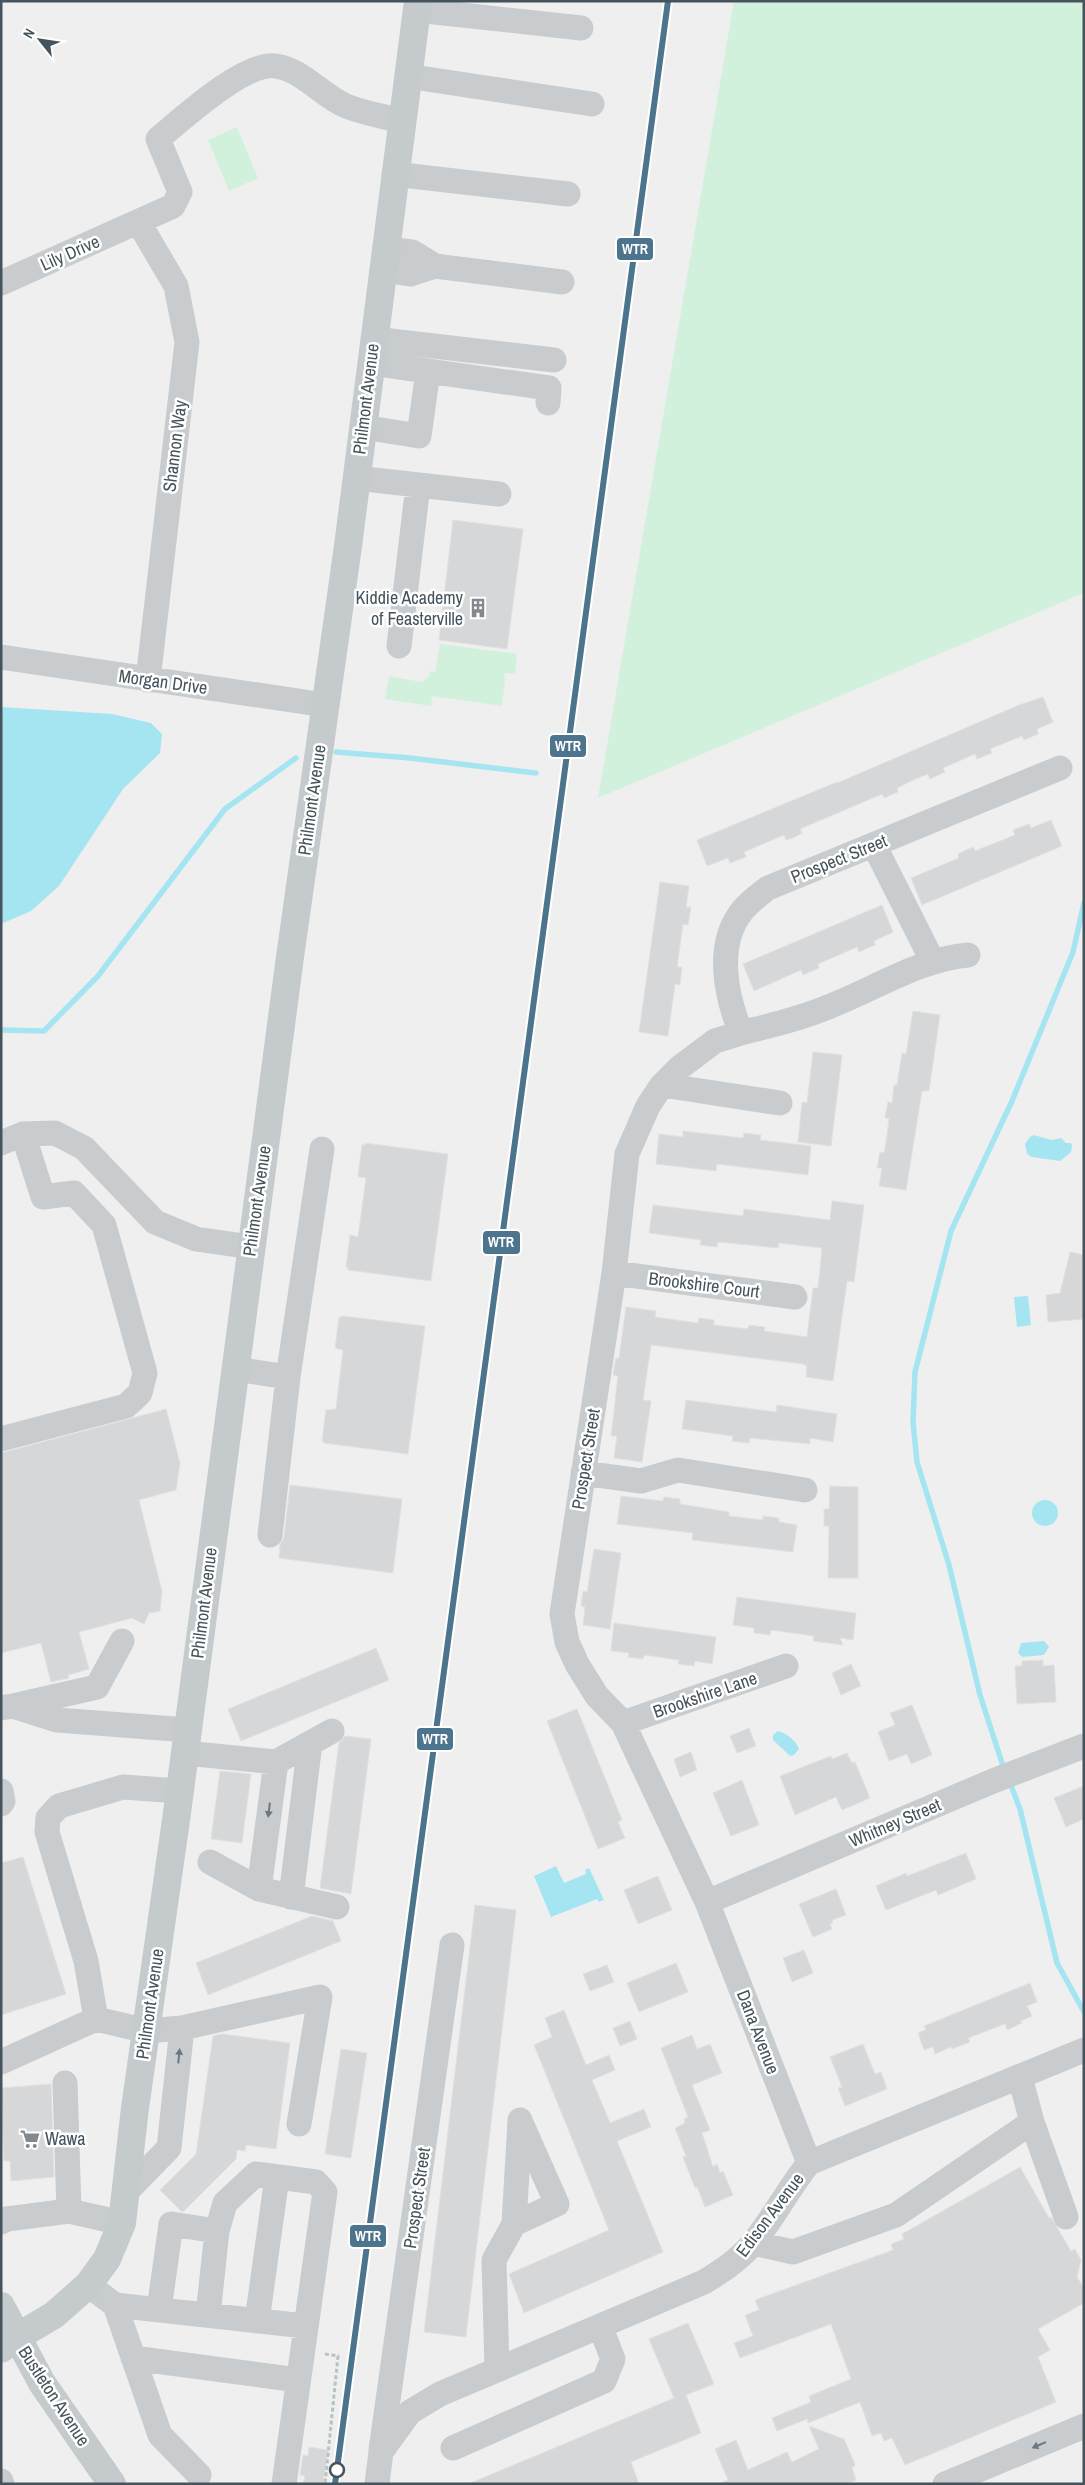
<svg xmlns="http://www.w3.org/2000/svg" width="1085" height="2485" viewBox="0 0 1085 2485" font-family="'Archivo Narrow',sans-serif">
  <rect width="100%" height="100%" fill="#f0efef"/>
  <path fill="#d2f1dc" d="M734 1H1084V593L598 798Z
    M237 127 258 178 229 191 208 140Z
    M440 644 517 654 515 674 504 673 505 680 502 706 432 696 431 706 385 699 389 676 422 682 429 677 430 671 435 672Z"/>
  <path fill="#a4e5f1" d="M1 707 112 714 151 723 162 734 160 753 123 789 59 886 31 911 1 924Z
    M1034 1135 1051 1140 1061 1138 1066 1143H1071L1072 1146 1071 1152 1060 1161 1032 1157 1027 1154 1025 1144 1030 1137Z
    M1028 1296 1031 1325 1017 1327 1014 1297Z
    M1032 1513a13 13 0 1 1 26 0a13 13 0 1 1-26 0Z
    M1044 1641 1049 1647 1044 1655 1022 1657 1018 1653 1021 1643Z
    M778 1731C788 1734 795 1740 799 1749L794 1755 790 1756 773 1740V1735Z
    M556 1866 564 1883 586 1874 585 1870 589 1868 604 1900 599 1902 597 1899 551 1917 534 1876Z"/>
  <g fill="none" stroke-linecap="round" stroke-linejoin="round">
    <path stroke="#a4e5f1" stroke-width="5.5" d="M336 752 410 758 536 773
      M1 1030 44 1031 98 976 225 809 296 758
      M1004 1769 980 1695 949 1565 917 1462 913 1422 915 1372 951 1231 1012 1101 1073 952 1084 903
      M1009 1780 1020 1809 1057 1963 1084 2012"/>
  </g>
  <path fill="#d6d7d8" stroke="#e1e1e2" d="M453 520 523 529 507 649 439 640Z
    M1043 697 1053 722 1037 729 1038 734 1024 740 1022 736 990 749 992 753 977 759 975 754 943 768 945 772 930 779 928 774 913 780 897 788 898 792 884 798 882 794 800 829 802 833 795 837 786 840 784 835 744 852 746 857 730 863 728 858 707 866 697 840 837 782V783L1019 705Z
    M1051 820 1062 846 922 905 911 878 959 858 958 854 966 850 974 847 975 851 1015 835 1013 830 1029 824 1031 828Z
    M660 882 689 886 686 907H691L688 925 683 924 677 967H682L680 985 675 984 668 1036 639 1032Z
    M882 905 893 932 874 941 875 945 859 952 857 947 818 964 819 968 803 975 801 970 754 991 743 964Z
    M913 1011 940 1015 929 1091H922L906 1190 879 1186 882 1168H877L880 1152 884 1153 887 1136 889 1118H885L888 1102 892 1103 894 1085H897L902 1053 906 1054Z
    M813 1052 842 1055 831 1146 798 1142 802 1102 807 1103Z
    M683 1131 743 1138 744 1133 752 1134 761 1135 760 1140 811 1146 808 1175 717 1164 716 1171 656 1164 659 1134 683 1137Z
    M365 1143 448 1154 431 1281 348 1270V1267H346L350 1235 358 1237 366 1178 359 1177 358 1175 362 1145H365Z
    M832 1201 864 1205 854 1282 847 1281 833 1381 806 1377 807 1366 803 1364 651 1345 643 1400 651 1401 642 1462 614 1458 617 1436H611L618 1376 613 1375 616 1358H619L626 1307 656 1311 655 1317 698 1323 699 1318 714 1320V1325L748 1329 749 1325 765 1327 764 1331 807 1337 813 1288H818L822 1248 779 1243 778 1248 718 1242 717 1247 700 1245 701 1240 649 1233 653 1205 743 1216 744 1209 830 1220Z
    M1070 1252 1084 1255V1319L1048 1322 1046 1295 1060 1293Z
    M342 1316 425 1326 408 1454 324 1443 322 1441 326 1410 336 1409 343 1350 335 1348 339 1317 341 1318Z
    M686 1400 776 1412 777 1405 837 1414 833 1442 810 1438V1444L750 1438 749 1443 732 1441 733 1436 682 1429Z
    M166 1409 180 1463 176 1490 139 1500 162 1591 160 1611 149 1613 144 1624 132 1618 79 1632 89 1669 68 1675 69 1678 51 1682 41 1643 1 1653V1453Z
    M290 1485 402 1499 393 1573 279 1558 280 1545 284 1537Z
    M830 1486 858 1487V1578H828L829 1526H824V1509H829Z
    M621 1496 663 1501 664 1497 680 1499V1504L729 1512V1516L763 1520V1516L779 1518V1522L797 1525 793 1552 692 1540 693 1533 617 1524Z
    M594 1549 621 1553 610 1629 583 1625 585 1607 581 1606 583 1591 587 1592Z
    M737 1597 856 1613 853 1640 840 1638 843 1645 813 1641 814 1636 771 1630 770 1635 754 1633V1628L733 1625Z
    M614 1623 716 1637 712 1664 695 1661 694 1666 678 1664 679 1660 644 1655 643 1659 635 1658 628 1657 629 1653 611 1651Z
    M376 1648 389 1680 241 1741 228 1709Z
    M1043 1660V1666L1054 1665 1056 1702 1017 1704 1015 1666H1022V1661Z
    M851 1664 861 1686 841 1695 832 1673Z
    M912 1705 932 1755 911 1764 907 1754 889 1761 878 1732 895 1725 890 1713Z
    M577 1709 622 1820 618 1822 625 1838 598 1849 547 1721Z
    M749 1728 756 1746 737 1753 730 1736Z
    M345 1736 371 1739 351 1894 320 1888 339 1743Z
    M691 1752 697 1770 680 1777 674 1759Z
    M847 1753 852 1763 855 1762 870 1798 842 1810 836 1797 795 1815 780 1776 831 1756 832 1759Z
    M220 1771 251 1774 242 1843 211 1839Z
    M742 1780 759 1825 731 1836 713 1793Z
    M1084 1786V1819L1066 1827 1054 1798Z
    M966 1853 976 1879 938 1895 936 1890 886 1910 876 1886 906 1873 907 1876Z
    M23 1857 66 1994 1 2015V1863Z
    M658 1876 672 1910 638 1924 624 1890Z
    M836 1889 846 1915 832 1920 833 1923 830 1924 832 1929 813 1937 799 1904Z
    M475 1905 516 1910 466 2337 424 2332Z
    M312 1916 333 1921 341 1941 208 1995 196 1963Z
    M804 1950 813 1973 792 1982 783 1958Z
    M676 1963 688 1992 639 2012 627 1983Z
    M607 1965 614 1982 590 1991 583 1974Z
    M1030 1983 1037 2002 1027 2006 1032 2016 1021 2021 1022 2023 1007 2030 1005 2024 968 2038 970 2042 952 2049 951 2047 935 2054 933 2047 924 2050 918 2033 926 2030 924 2026Z
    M564 2010 586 2065 609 2055 615 2070 592 2080 610 2123 644 2109 651 2127 617 2141 663 2252 524 2313 509 2274 609 2230 534 2045 552 2037 545 2018Z
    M630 2021 637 2039 620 2046 613 2028Z
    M223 2034 290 2043 276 2149 246 2145 245 2151 237 2150 236 2159 184 2211H181L160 2190 196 2154 213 2036Z
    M692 2035 697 2049 710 2044 722 2073 692 2085 710 2130 702 2133 713 2167 717 2164 720 2173 723 2171 733 2195 705 2207 697 2187 695 2188 683 2157 686 2156 675 2128 685 2123 684 2119 688 2117 661 2048Z
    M863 2044 875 2074 881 2072 887 2089 845 2106 838 2088 842 2087 830 2057Z
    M341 2049 367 2053 351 2158 325 2154Z
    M51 2084 54 2177 11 2181 10 2161H4L1 2088Z
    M1020 2167 1049 2218 1051 2217 1071 2251 1075 2249 1081 2260 1077 2277 1084 2288V2303L1038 2329 1050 2350 1038 2357 1056 2402 905 2465 892 2438 884 2441 881 2433 872 2436 860 2402 808 2423 807 2419 777 2431 772 2418 811 2402 809 2396 851 2379 831 2324 740 2358 734 2343 753 2336 745 2315 759 2310 755 2300 893 2250 891 2244 904 2239 902 2234Z
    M688 2323 714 2384 686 2395 701 2433 631 2462 639 2484H468L674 2398 649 2339Z
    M809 2426 844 2439 854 2462 855 2466 852 2467 856 2480 847 2484H719L728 2480 715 2449 736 2440 748 2470 787 2452 792 2462 819 2449Z
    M309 2447 328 2450 323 2484H303L305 2476 300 2475 303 2455 308 2456Z"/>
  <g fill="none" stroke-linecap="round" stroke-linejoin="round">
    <path stroke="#b6c4bf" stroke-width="3" stroke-dasharray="4 2.5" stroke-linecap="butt" d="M325 2354 338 2356 325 2484"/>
    <path stroke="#c8ccce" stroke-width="25" d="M416 10 581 28
      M407 76 592 104
      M394 174 568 194
      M139 223 176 286 187 342 148 680
      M385 249 412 252 435 266 562 282
      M382 270 410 274 435 266
      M1 283 173 206 180 192 158 139C182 119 245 61 276 66 303 70 322 96 346 106 363 113 383 116 401 121
      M374 339 554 360
      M371 363 549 388 548 403
      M363 427 419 436 428 371
      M356 478 499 494
      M399 646 418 485
      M1 657 325 705
      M874 845 933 962
      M741 1033C772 1025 803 1018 833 1005 876 988 921 959 968 955
      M662 1085 780 1103
      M23 1134 55 1133 84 1148 155 1222 196 1239 251 1247
      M1 1143 23 1134 43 1197 74 1193 104 1225 145 1373 140 1393 126 1406 1 1439
      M614 1273 795 1297
      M235 1369 288 1377 322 1149
      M583 1473 641 1481 678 1470 805 1490
      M270 1535 288 1377
      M13 1706 97 1687 122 1641
      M1 1708 13 1706 57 1720 188 1730
      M623 1723 786 1666
      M185 1753 276 1762 332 1731
      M276 1762 259 1889 337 1907
      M1 1791 3 1801 1 1804
      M210 1862 259 1889
      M291 1897 310 1743
      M707 1902 993 1781 1084 1746
      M96 2019 86 1961 47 1832 48 1818 59 1806 123 1787 179 1791
      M1 2062 96 2019 147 2031 182 2028 320 1997 299 2124
      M65 2083 69 2211
      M1032 2122 1066 2217
      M809 2163 707 1902 623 1723 597 1696 577 1664 567 1642 562 1614 614 1273 627 1154 648 1106 662 1085 679 1068 715 1041 741 1033C726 996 715 945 742 911 749 902 759 895 768 888L1060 768
      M126 2192 169 2148 182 2028
      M1 2222 7 2219 69 2211 122 2223
      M514 2224 557 2204 522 2125
      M217 2231 225 2203 256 2174 316 2182 325 2192 284 2484
      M753 2243 793 2252 896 2215 1032 2122 1020 2077
      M88 2285 115 2305 305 2326
      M115 2305 160 2435 199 2475
      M159 2310 171 2224 217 2231 208 2315
      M257 2321 277 2177
      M133 2358 298 2380
      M497 2369 494 2260 514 2224 520 2120
      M453 2448 604 2381 613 2359 600 2326
      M381 2450 452 1945
      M1 2481 2 2484
      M377 2484 381 2452 410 2412 440 2394 704 2282C722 2271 739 2260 753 2243 773 2219 788 2189 809 2163L1084 2050
      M945 2484 1084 2426"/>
    <path stroke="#c5cacd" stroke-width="28" d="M1 2306 42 2383 112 2484
      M1 2349 17 2337 54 2315 88 2285 107 2259 122 2223 135 2108 177 1813 290 957 348 546 418 1"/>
    <defs>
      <path id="rail-1" d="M335 2484 668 1"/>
    </defs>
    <use href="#rail-1" stroke="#fff" stroke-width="10"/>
    <use href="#rail-1" stroke="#4c748c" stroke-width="6"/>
  </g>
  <defs><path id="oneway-solid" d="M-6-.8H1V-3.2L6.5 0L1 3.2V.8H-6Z" transform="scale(1.25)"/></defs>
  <g fill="#6c777f">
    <use href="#oneway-solid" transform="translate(269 1810) rotate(97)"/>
    <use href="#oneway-solid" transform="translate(179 2056) rotate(-84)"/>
    <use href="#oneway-solid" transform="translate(1039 2445) rotate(157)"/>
  </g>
  <defs>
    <symbol id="building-bare" viewBox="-9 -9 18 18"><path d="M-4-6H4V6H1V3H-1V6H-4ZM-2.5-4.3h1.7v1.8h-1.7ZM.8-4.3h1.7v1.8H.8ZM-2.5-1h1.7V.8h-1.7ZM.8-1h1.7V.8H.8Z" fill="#818a90" stroke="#fff" stroke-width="2.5" paint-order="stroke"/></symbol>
    <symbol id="supermarket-bare" viewBox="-9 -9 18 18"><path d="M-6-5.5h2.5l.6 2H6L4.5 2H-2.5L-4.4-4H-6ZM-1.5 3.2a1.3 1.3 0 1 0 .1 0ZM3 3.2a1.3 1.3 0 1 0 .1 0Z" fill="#818a90" stroke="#fff" stroke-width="2.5" paint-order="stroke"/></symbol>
  </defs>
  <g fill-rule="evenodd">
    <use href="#building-bare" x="464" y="594" width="28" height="28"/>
    <use href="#supermarket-bare" x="16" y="2125" width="28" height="28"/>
  </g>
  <circle fill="#fff" stroke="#45535d" stroke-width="2.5" cx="337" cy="2470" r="7"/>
  <g text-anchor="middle" stroke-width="5" stroke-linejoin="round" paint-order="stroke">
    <g font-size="18" fill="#45535d" stroke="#fff">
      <text transform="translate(70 253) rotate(-24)" y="6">Lily Drive</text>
      <text transform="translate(366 399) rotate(-83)" y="6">Philmont Avenue</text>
      <text transform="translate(175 446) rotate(-83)" y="6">Shannon Way</text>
      <text transform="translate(163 682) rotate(8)" y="6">Morgan Drive</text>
      <text transform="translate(312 800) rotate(-82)" y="6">Philmont Avenue</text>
      <text transform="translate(839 859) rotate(-22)" y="6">Prospect Street</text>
      <text transform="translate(257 1201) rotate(-82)" y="6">Philmont Avenue</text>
      <text transform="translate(704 1285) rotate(7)" y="6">Brookshire Court</text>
      <text transform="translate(586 1459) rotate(-81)" y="6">Prospect Street</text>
      <text transform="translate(204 1603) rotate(-83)" y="6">Philmont Avenue</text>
      <text transform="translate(705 1695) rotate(-19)" y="6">Brookshire Lane</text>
      <text transform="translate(895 1823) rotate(-23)" y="6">Whitney Street</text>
      <text transform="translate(150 2004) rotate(-82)" y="6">Philmont Avenue</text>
      <text transform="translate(758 2032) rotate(69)" y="6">Dana Avenue</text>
      <text transform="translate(417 2198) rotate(-82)" y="6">Prospect Street</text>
      <text transform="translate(770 2215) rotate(-53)" y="6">Edison Avenue</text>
      <text transform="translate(54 2396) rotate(57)" y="6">Bustleton Avenue</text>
    </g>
    <g font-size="18" fill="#45535d" stroke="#fff" text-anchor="end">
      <text x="463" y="604">Kiddie Academy<tspan x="463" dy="21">of Feasterville</tspan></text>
      <text x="45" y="2145" text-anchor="start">Wawa</text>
    </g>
  </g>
  <g stroke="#fff" stroke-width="2">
    <rect x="616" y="237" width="38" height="24" rx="5" fill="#4c748c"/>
    <rect x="549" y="734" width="38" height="24" rx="5" fill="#4c748c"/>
    <rect x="482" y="1230" width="39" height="25" rx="5" fill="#4c748c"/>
    <rect x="416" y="1727" width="38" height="24" rx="5" fill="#4c748c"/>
    <rect x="349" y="2224" width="38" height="24" rx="5" fill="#4c748c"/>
  </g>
  <g font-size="14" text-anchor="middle" font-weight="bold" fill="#fff">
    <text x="635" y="254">WTR</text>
    <text x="568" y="751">WTR</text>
    <text x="501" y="1247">WTR</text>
    <text x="435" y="1744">WTR</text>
    <text x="368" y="2241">WTR</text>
  </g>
  <rect width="1085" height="2485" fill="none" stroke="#45535d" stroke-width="5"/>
  <g transform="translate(40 40) rotate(300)" stroke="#ffffff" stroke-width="4" paint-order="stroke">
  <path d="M0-4L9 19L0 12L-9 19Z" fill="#45535d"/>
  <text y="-8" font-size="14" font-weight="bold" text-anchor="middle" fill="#45535d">N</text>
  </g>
</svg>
